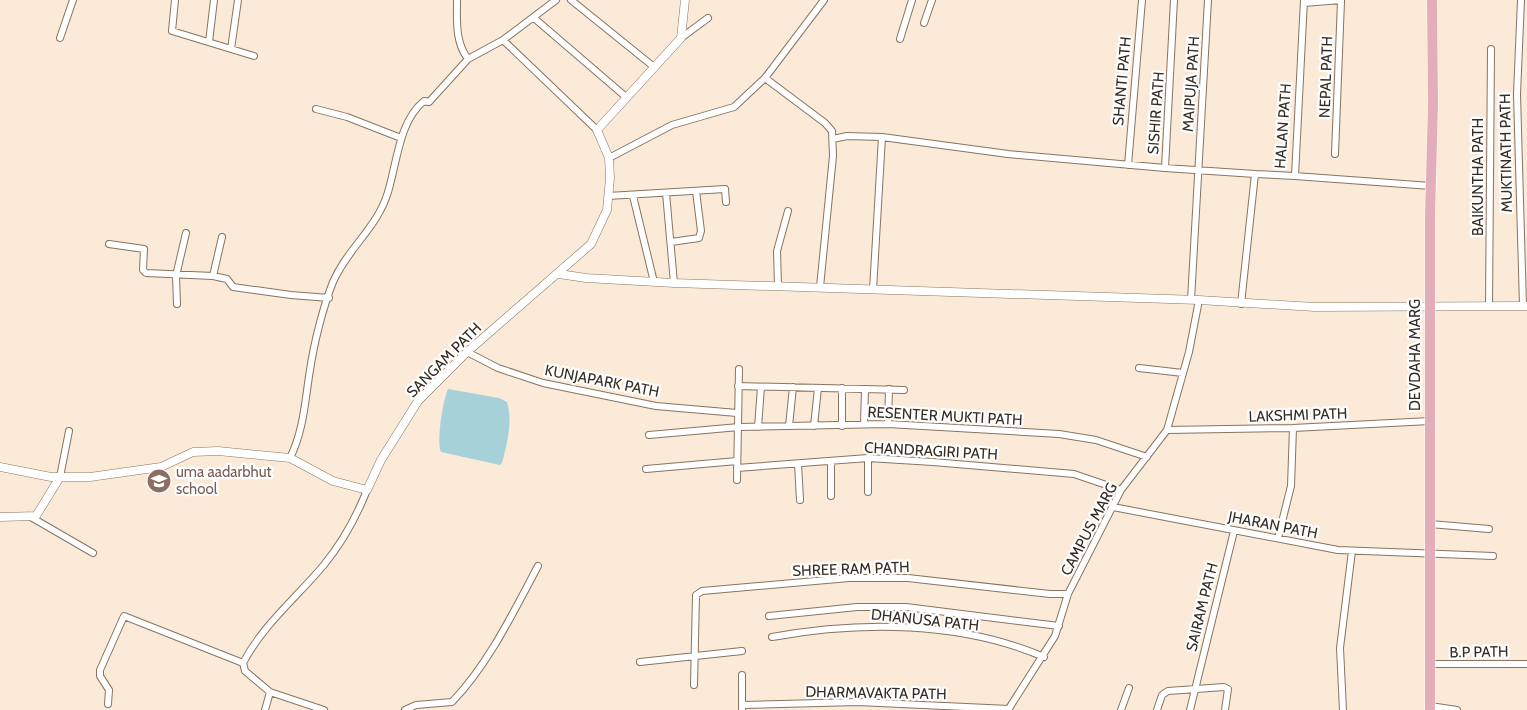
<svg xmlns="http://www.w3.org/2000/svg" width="1527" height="710" viewBox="0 0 1527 710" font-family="Cabin,sans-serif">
  <rect width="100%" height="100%" fill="#fcead8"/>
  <path fill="#a7d1d9" d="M448 389 499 398 507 402C513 420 507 445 502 463L500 465 441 452C436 442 443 400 448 389Z"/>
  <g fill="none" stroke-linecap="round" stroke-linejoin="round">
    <defs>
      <path id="minor" d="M175 0 172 31 254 56
        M457 0C457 21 455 42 468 59
        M571 0 654 67
        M1174 0 1165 168 1255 174
        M1521 0 1517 94 1523 306
        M1304 3 1341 0
        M534 18 626 97
        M924 23 932 0
        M60 38 73 0
        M681 38 708 18
        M900 39 912 0
        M503 40 597 130
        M209 42 214 0
        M231 49 238 0
        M765 78 824 0
        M316 109 347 117 401 138
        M833 139 847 136 882 137 1008 154 1165 168
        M1335 154 1341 1
        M609 158 672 125 734 107 765 78 825 123 832 131 833 156 820 287
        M1128 165 1142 0
        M1295 176 1431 186
        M666 193 674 283
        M608 196 725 189 726 202
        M633 196 654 282
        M671 242 699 238 701 231 696 191
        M109 244 144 249 143 270 146 273 213 276 227 279 233 287 291 295 329 298
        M213 276 222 237
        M778 286 777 251 788 211
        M873 290 882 137
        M1191 300 1208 0
        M177 304 176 276 186 233
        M1241 304 1255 174 1295 176 1304 0
        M1489 306 1491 49
        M467 352 498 368 543 383 656 406 737 413
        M1139 368 1183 373
        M738 386 904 390
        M864 424 865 389
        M888 424 889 389
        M789 426 793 387
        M814 426 818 388
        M842 426V388
        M758 427 761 387
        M1167 430 1293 428 1430 421
        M649 435 739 427 888 424 1059 434 1096 440 1147 457
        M290 458C304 430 305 400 310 370 314 343 323 307 333 282 347 249 378 227 388 192 397 163 399 121 424 101L429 102 468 59 503 40 556 0
        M868 458V492
        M831 462V496
        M798 464 800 500
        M737 468 868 458 933 462 1074 474 1121 490
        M646 469 737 461
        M60 477 69 431
        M737 480 739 369
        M1113 507 1338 550 1493 556
        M29 516 93 553
        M1430 524 1489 529
        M1278 538 1291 486 1293 428
        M769 616 857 607H906L1059 626
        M772 637C860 621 960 621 1044 657
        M640 662 742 651
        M1431 664H1527
        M742 675V710
        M694 685 696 595 702 591 849 578H908L1050 594H1068
        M270 692 324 710
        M108 704 109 690 100 676V670L124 616 243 663
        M742 705 858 702 1009 709
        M1430 706 1457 710
        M265 710 270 692 245 671 243 663C263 625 295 599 323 566 342 543 356 518 367 490
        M405 710 416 705 452 702C488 665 514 611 538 566
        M1008 710 1055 636 1068 594 1121 490 1167 430 1189 352 1199 300
        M1121 710 1129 688
        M1157 710 1162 695 1168 691 1224 687 1228 689 1225 710
        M1190 710 1234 531
        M1343 710 1340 648 1352 551"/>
      <path id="tertiary" d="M559 274 586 278 674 283 1199 300 1315 307 1527 306
        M0 467 51 477H90L161 467 193 452 218 451 290 458 333 481 367 490 381 460 418 401 467 352 591 244 607 210 610 178 609 158 597 130 681 38 685 0
        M0 517 36 516 60 477"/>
      <path id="primary" d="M1430 710V216L1433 104 1432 0"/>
    </defs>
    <use href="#minor" stroke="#887460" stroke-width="8"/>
    <use href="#tertiary" stroke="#887460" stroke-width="9"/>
    <use href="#primary" stroke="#fff" stroke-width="11"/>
    <use href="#minor" stroke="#fff" stroke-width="6"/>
    <use href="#tertiary" stroke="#fff" stroke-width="8"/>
    <use href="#primary" stroke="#e3adba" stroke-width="10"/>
  </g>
  <defs>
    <symbol id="school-disc" viewBox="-11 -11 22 22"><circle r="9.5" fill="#8d6e63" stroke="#fff"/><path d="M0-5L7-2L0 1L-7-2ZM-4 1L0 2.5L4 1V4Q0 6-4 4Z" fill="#fff"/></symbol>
  </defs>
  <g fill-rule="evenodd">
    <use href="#school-disc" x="145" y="467" width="28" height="28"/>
  </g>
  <g text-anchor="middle" stroke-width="4.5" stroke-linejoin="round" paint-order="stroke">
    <g font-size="15" fill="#352d24" stroke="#fff">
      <text transform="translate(1326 77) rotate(-88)" y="5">NEPAL PATH</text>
      <text transform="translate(1122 81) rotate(-85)" y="5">SHANTI PATH</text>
      <text transform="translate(1191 84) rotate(-86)" y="5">MAIPUJA PATH</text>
      <text transform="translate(1156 113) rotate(-86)" y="5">SISHIR PATH</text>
      <text transform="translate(1283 126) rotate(-86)" y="5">HALAN PATH</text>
      <text transform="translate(1506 153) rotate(-91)" y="5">MUKTINATH PATH</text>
      <text transform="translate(1478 177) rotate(-90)" y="5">BAIKUNTHA PATH</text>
      <text transform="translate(1415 355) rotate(-90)" y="5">DEVDAHA MARG</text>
      <text transform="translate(444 360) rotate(-45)" y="5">SANGAM PATH</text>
      <text transform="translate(602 381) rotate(11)" y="5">KUNJAPARK PATH</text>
      <text transform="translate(1298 415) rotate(-2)" y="5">LAKSHMI PATH</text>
      <text transform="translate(945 416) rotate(3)" y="5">RESENTER MUKTI PATH</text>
      <text transform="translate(931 451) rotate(3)" y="5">CHANDRAGIRI PATH</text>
      <text transform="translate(1273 525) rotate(11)" y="5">JHARAN PATH</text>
      <text transform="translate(1089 529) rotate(-62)" y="5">CAMPUS MARG</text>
      <text transform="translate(851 569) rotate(-2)" y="5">SHREE RAM PATH</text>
      <text transform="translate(1202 607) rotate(-76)" y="5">SAIRAM PATH</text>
      <text transform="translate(925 620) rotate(6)" y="5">DHANUSA PATH</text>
      <text transform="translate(1479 652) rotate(-1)" y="5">B.P PATH</text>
      <text transform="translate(876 693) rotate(1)" y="5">DHARMAVAKTA PATH</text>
    </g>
    <g font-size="15" fill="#785e54" stroke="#fff" text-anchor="start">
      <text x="176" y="477">uma aadarbhut<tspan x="176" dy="17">school</tspan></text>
    </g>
  </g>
</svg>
